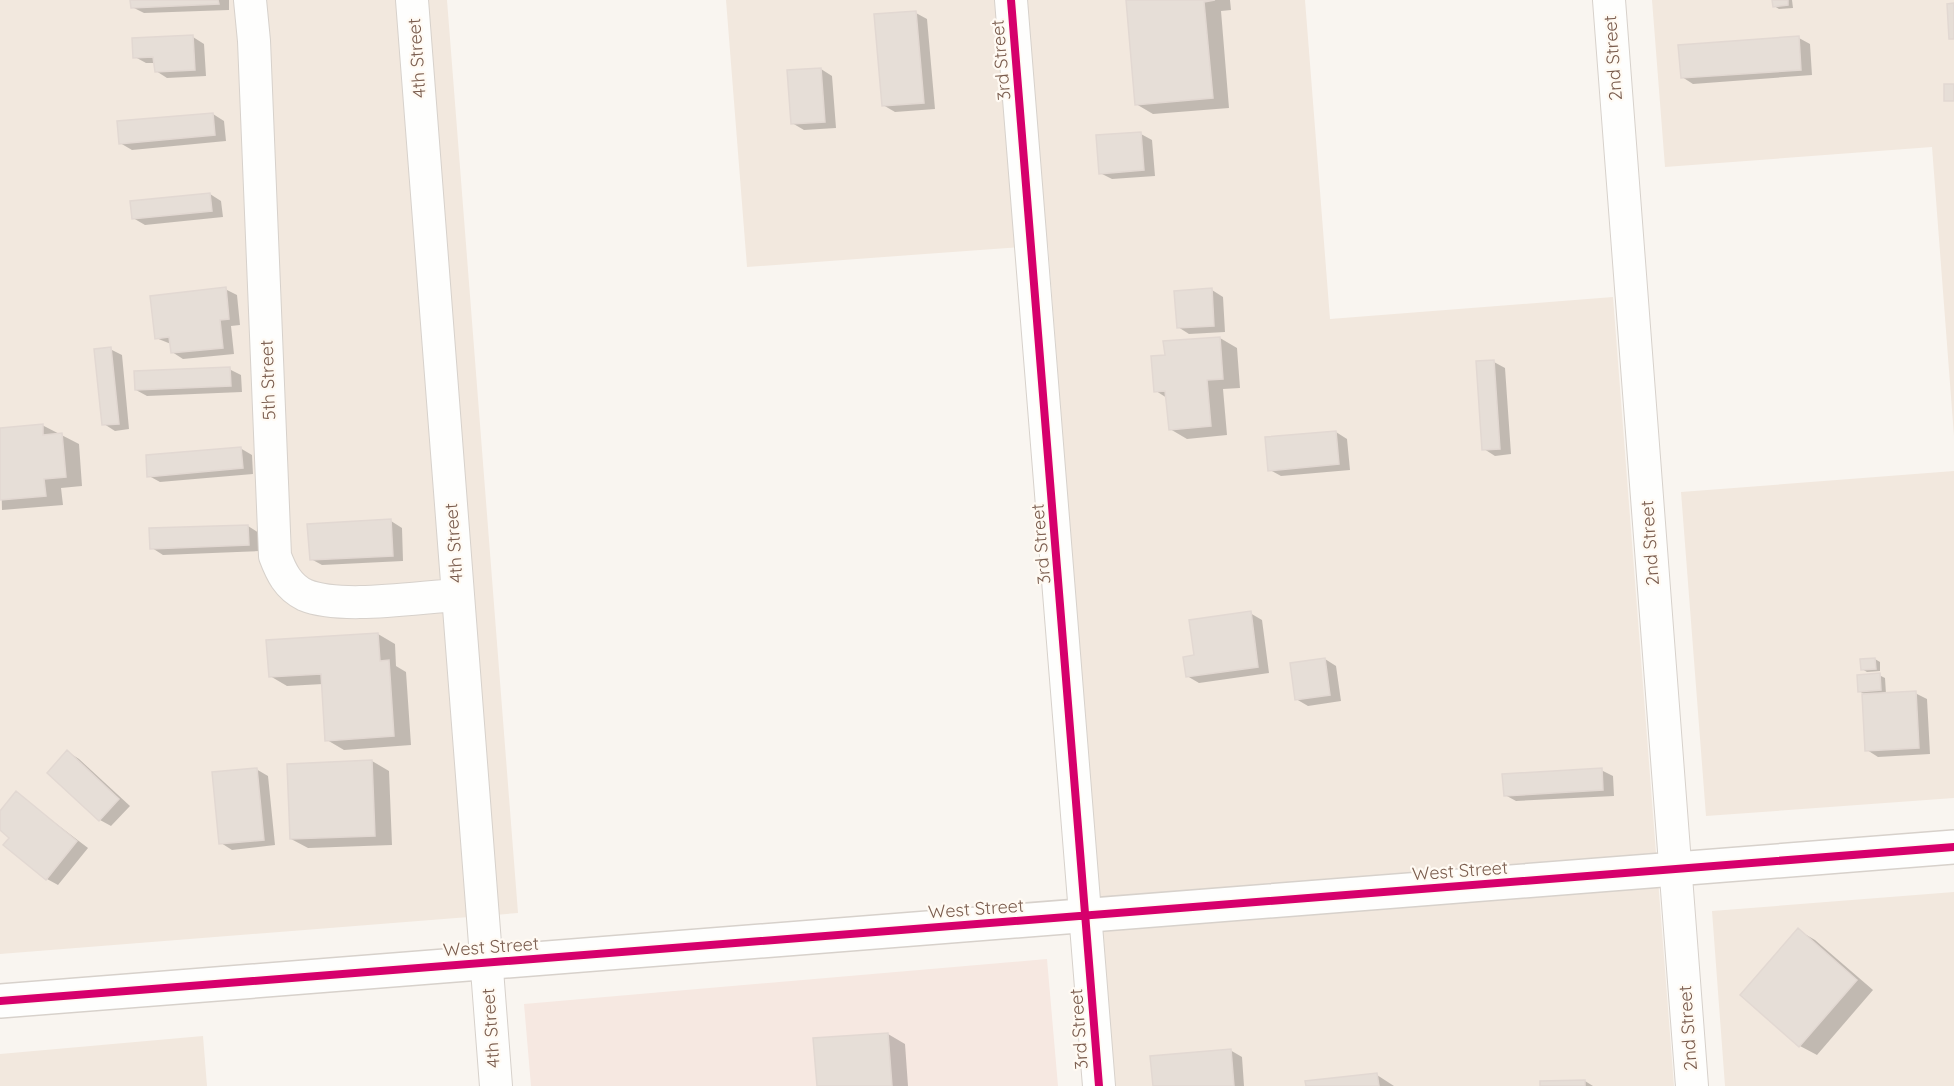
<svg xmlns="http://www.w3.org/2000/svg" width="1954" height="1086" viewBox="0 0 1954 1086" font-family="Quicksand,sans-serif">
  <rect width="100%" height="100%" fill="#f9f5f0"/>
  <path fill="#f2e8de" d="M0 0H447L518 913 0 954Z
    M726 0H1305L1330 319 1613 297 1674 1086H1113L1048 245 747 267Z
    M1652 0H1954V436L1932 147 1665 167Z
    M1954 471V798L1706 816 1681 492Z
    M1954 892V1086H1725L1712 911Z
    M203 1036 207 1086H0V1054Z"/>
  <path fill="#f6e8e1" d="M1047 959 1058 1086H531L524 1004Z"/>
  <path fill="#0003" d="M132 0H229V10L144 13 132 7Z
    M1128 0H1230L1231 10 1221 11 1229 108 1153 114 1136 104Z
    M1774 0H1792L1793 8 1779 9 1774 6Z
    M916 13 927 19 935 109 895 112 883 105Z
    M193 37 204 44 206 76 167 78 156 71 155 63H146L135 57Z
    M1799 38 1810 44 1812 75 1693 84 1682 77Z
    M821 69 832 76 836 128 804 130 792 123Z
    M213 114 224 121 226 141 132 150 120 143Z
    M1141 134 1152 140 1155 176 1112 179 1100 173Z
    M210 194 221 201 223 217 145 225 133 218Z
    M225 289 237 295 240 325 231 326 234 354 183 359 172 352 171 344 156 338Z
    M1212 290 1223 297 1225 332 1189 334 1178 327Z
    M1220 338 1237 348 1240 388 1223 389 1227 435 1187 439 1170 429 1167 398 1156 391 1167 356Z
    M110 349 122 355 129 429 115 431 104 424Z
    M1494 362 1505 368 1511 454 1495 456 1484 449Z
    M229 369 241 375 242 392 147 396 136 390Z
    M42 425 79 444 82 486 61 488 63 505 2 510 0 429Z
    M1336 432 1347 439 1350 470 1281 476 1270 470Z
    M240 448 252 455 253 474 160 482 149 476Z
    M391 521 402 528 403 561 322 565 311 559Z
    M248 526 259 533V551L163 555 152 548Z
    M1250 613 1262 620 1269 673 1199 683 1187 676Z
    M378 634 395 644 396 666 406 672 411 745 344 750 327 740 323 684 287 686 270 676Z
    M1325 659 1336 666 1341 701 1308 706 1296 699Z
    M1875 659 1880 662V671L1867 672 1862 669Z
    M1879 675 1885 678 1886 694 1915 693 1927 699 1930 754 1878 757 1867 750V696L1859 691Z
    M68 752 79 759 130 806 111 826 100 820Z
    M372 761 389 771 392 845 308 848 291 839Z
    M256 769 268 776 275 845 232 850 221 843Z
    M1601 770 1613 776 1614 796 1516 801 1505 795Z
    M16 793 88 848 58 885 47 879 0 828V813Z
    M1798 930 1815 940 1873 990 1817 1055 1800 1046Z
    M888 1034 905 1044 908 1086H818Z
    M1230 1050 1242 1057 1244 1086H1154Z
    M1377 1075 1394 1086H1307Z
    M1585 1081 1593 1086H1541Z"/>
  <path fill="#e6ded7" stroke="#e2d8d2" stroke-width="1.5" d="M130 0H218L219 4 131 8Z
    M1126 0H1215L1204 2 1213 98 1135 105Z
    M1772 0H1788V5L1773 7Z
    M1954 3V39H1949L1947 4Z
    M916 11 924 103 882 106 874 14Z
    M193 35 195 70 155 72 153 57 133 58 132 38Z
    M1799 36 1801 70 1681 78 1678 45Z
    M821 68 825 122 791 124 787 70Z
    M1944 84H1954V101H1944Z
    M213 113 215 135 119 144 117 121Z
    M1141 132 1144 170 1099 174 1096 135Z
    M210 193 212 211 132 219 130 201Z
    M226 287 229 319 220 320 223 348 171 353 169 337 155 339 150 296Z
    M1212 288 1214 326 1177 328 1174 291Z
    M1220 337 1223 379 1207 380 1211 426 1169 430 1165 391 1154 392 1151 356 1165 355 1163 341Z
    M111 347 119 424 102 425 94 349Z
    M1494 360 1500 449 1482 450 1476 361Z
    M230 367 231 386 135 390 134 371Z
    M43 424V435L62 433 66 477 44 479 46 496 0 500V428Z
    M1336 431 1339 464 1268 471 1265 437Z
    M241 447 243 468 147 477 146 455Z
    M391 519 393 556 310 560 307 524Z
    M248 525 249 545 150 549 149 528Z
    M1251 611 1258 667 1186 677 1183 657 1194 655 1189 620Z
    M378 633 380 661 389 660 394 736 325 741 321 674 269 677 266 640Z
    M1325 658 1330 695 1295 700 1290 663Z
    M1875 658 1876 669 1861 670 1860 659Z
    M1880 673 1881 690 1858 692 1857 675Z
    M1916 691 1919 748 1865 751 1862 694Z
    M67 750 119 799 99 821 47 773Z
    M372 760 375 836 290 839 287 764Z
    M257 768 264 840 219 844 212 772Z
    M1602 768 1603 790 1504 796 1502 774Z
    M16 791 77 841 46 880 3 845 9 838 0 830V811Z
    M1798 928 1857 980 1799 1047 1740 995Z
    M888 1033 892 1086H817L813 1038Z
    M1231 1049 1234 1086H1153L1150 1056Z
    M1377 1073 1379 1086H1306L1305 1081Z
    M1585 1080V1086H1540V1081Z"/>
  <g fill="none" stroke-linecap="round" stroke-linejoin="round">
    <defs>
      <path id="minor" d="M250 0 254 41 275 556C281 572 288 587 305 595 341 610 418 597 458 595
        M412 0 496 1086
        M1011 0 1099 1086
        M1609 0 1692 1086"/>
      <path id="tertiary" d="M0 1001 1954 847"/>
    </defs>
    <use href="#minor" stroke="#d7d1cb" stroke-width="34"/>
    <use href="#tertiary" stroke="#d7d1cb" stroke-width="36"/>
    <use href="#minor" stroke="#fefefd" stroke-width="32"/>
    <use href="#tertiary" stroke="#fefefd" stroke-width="33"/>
    <defs>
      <path id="cycleway" d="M1011 0 1099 1086
        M0 1001 1954 847"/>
    </defs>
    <use href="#cycleway" stroke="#fffaf3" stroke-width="11"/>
    <use href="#cycleway" stroke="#d6006c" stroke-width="8"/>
  </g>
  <g text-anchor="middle" stroke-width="4.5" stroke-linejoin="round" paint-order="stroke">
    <g font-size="18" fill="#7a5c4d" stroke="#fffaf3">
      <text transform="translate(417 58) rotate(-94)" y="6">4th Street</text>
      <text transform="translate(1613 58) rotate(-94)" y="6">2nd Street</text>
      <text transform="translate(1001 60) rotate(-95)" y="6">3rd Street</text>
      <text transform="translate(268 380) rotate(-92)" y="6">5th Street</text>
      <text transform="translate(454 543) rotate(-94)" y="6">4th Street</text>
      <text transform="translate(1650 543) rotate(-94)" y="6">2nd Street</text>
      <text transform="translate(1041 544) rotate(-95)" y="6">3rd Street</text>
      <text transform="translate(1460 871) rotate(-4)" y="6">West Street</text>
      <text transform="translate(976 909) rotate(-4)" y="6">West Street</text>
      <text transform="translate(491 947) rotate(-4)" y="6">West Street</text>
      <text transform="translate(491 1028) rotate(-94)" y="6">4th Street</text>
      <text transform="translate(1688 1028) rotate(-94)" y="6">2nd Street</text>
      <text transform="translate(1079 1029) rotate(-94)" y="6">3rd Street</text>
    </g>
  </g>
</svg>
